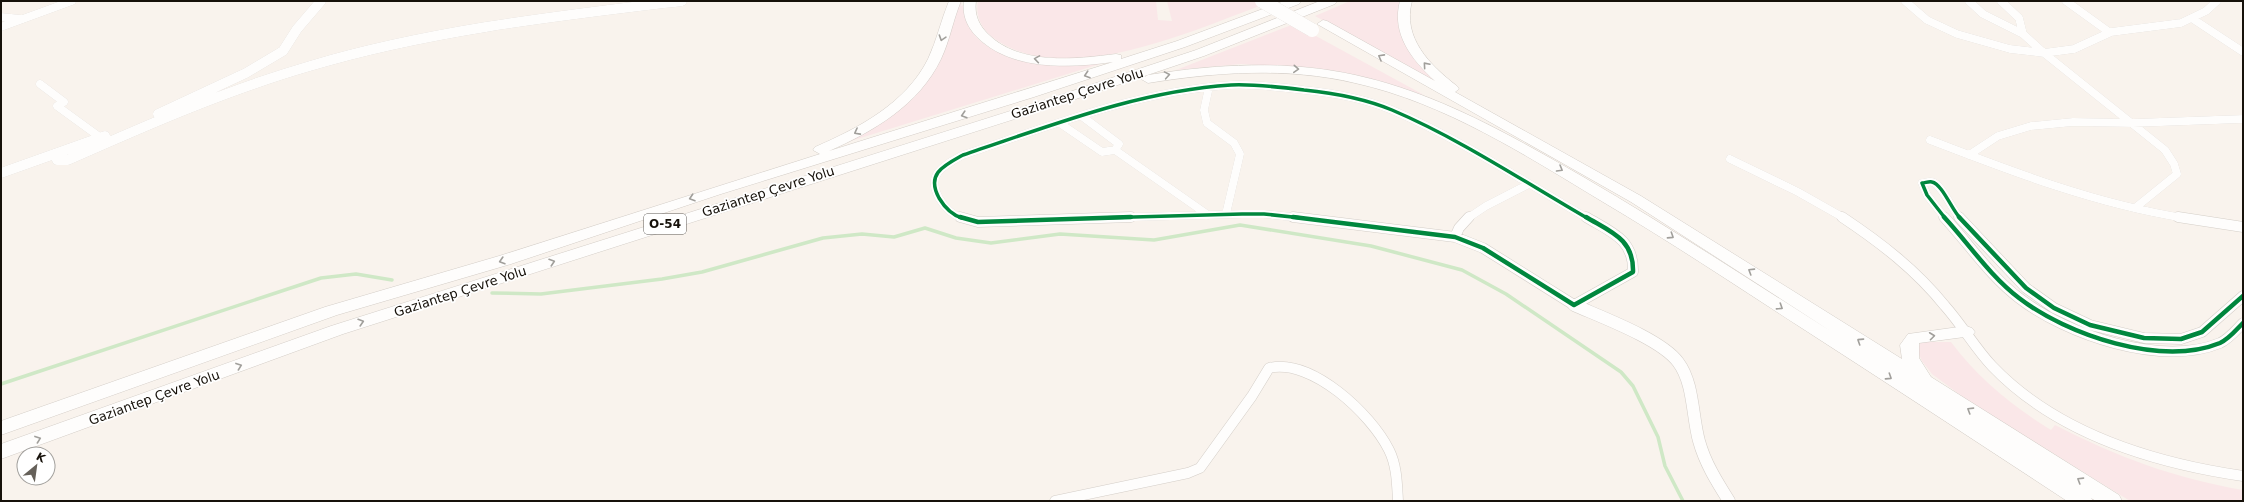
<svg xmlns="http://www.w3.org/2000/svg" width="2244" height="502" viewBox="0 0 2244 502" font-family="'DejaVu Sans',sans-serif">
  <rect width="100%" height="100%" fill="#f9f3ed"/>
  <path fill="#fae7e8" d="M960 1H962L961 6 966 4C968 12 968 24 972 31 994 67 1066 61 1103 63L841 144 914 94Z
    M978 1H1156L1158 20 1172 21 1167 1H1255L1262 5C1192 31 1065 89 995 39 982 30 975 17 978 1Z
    M1350 1H1401L1398 11 1399 23 1440 85 1315 16Z
    M1294 24 1424 95 1363 77 1316 68 1241 64 1176 70Z
    M1921 342H1951C1978 378 2012 406 2051 430L2055 425C2117 457 2174 478 2243 490V501H2130L1967 400 1932 374 1922 361 1917 350Z"/>
  <g fill="none" stroke-linecap="round" stroke-linejoin="round">
    <path stroke="#cfe8c6" stroke-width="3.5" d="M492 293 541 294 662 279 702 272 823 238 862 234 894 237 925 228 956 238 991 243 1060 234 1154 240 1240 225 1371 246 1462 270 1506 294 1621 372 1633 386 1658 437 1665 466 1683 501
      M1 384 321 278 356 274 392 280"/>
    <defs>
      <path id="minor-far1" d="M1905 1 1927 20 1957 34 2010 49 2044 53 2165 150 2174 164 2177 174 2135 208
        M1969 1 1983 14 2023 34
        M2001 1 2019 18 2023 34 2044 53 2074 49 2111 32 2181 23 2206 11 2217 1
        M2066 1 2109 32
        M1 17 21 19
        M2193 19 2243 52
        M1 27 72 1
        M40 84 64 102 57 106 101 138
        M1209 87 1204 110 1207 123 1234 143 1240 154 1226 214
        M1083 117 1119 144 1115 150 1208 215
        M1061 124 1102 152 1115 150
        M1930 140C2013 172 2096 204 2184 218
        M1969 155 1998 136 2031 126 2073 122 2133 123 2243 119
        M1730 159 1798 192 1844 218
        M962 218C952 215 945 208 939 198 926 174 943 166 963 155 1050 126 1138 91 1231 85 1255 84 1280 87 1304 90 1334 93 1363 98 1392 110 1460 139 1523 181 1587 218
        M1098 218 1242 214H1264L1302 218
        M1468 218 1486 206 1529 184
        M1945 218 1927 195 1922 183C1925 183 1929 181 1932 182 1942 184 1952 210 1960 218"/>
      <path id="minor" d="M960 217 978 222 1131 217
        M1293 217 1455 237 1483 248 1574 305 1633 272C1634 239 1611 232 1586 217
        M1842 217C1881 243 1916 270 1945 306 1962 325 1975 348 1992 366 2056 433 2154 463 2243 476
        M1944 217C1969 244 1990 276 2019 298 2067 335 2161 367 2220 343 2229 339 2236 330 2243 323
        M1959 217 2026 288 2054 308 2090 325 2144 338 2181 339 2202 332 2243 296
        M2178 217 2243 227
        M1455 237 1459 228 1469 217
        M1055 501 1188 473 1200 468 1252 396 1269 368C1312 358 1371 414 1389 450 1397 466 1397 484 1398 501"/>
      <path id="tertiary-far1" d="M158 114 246 73 283 51 297 29 321 1
        M55 154 57 160H68C147 125 227 90 310 66 431 30 557 16 682 1
        M1 173 105 136"/>
      <path id="tertiary" d="M1574 305C1601 317 1661 339 1678 362 1694 383 1692 416 1699 441 1705 463 1717 482 1729 501"/>
      <path id="motorway" d="M949 1H961C953 20 950 40 941 59 919 105 874 131 829 151L1113 62C1069 68 1011 71 977 37 967 27 962 15 964 1H976C974 15 979 25 988 34 1020 66 1076 59 1116 54L1121 55V59L1177 41 1284 1H1301L1299 4 1185 47 1034 97 721 194 511 264 337 315 1 435V421L325 307 499 256 820 154 813 150 815 147C859 128 906 103 928 59 937 40 941 20 949 1Z
        M1320 1H1337L1335 4 1204 56 1052 107 343 334 1 459V444L331 326 1042 101 1196 50Z
        M1400 1H1412C1402 38 1430 65 1457 86L1459 89 1455 92 1641 196 1902 359 1900 345 1908 334 1966 326 1972 328 1975 332 1972 336 1919 343V358L1931 377 2119 495 2122 501H2096L2091 498 2093 501H2067C1977 442 1887 383 1797 325 1732 283 1669 241 1603 202 1525 155 1445 103 1355 83 1287 67 1217 72 1148 83L1141 79 1148 75C1217 64 1286 60 1355 75 1438 93 1512 136 1585 178 1669 227 1750 280 1832 332L1631 202 1317 24 1323 20 1327 21 1435 81C1412 60 1391 34 1400 1Z"/>
    </defs>
    <use href="#minor-far1" stroke="#d4cec8" stroke-width="8"/>
    <use href="#minor" stroke="#d4cec8" stroke-width="11"/>
    <use href="#tertiary-far1" stroke="#d4cec8" stroke-width="10"/>
    <use href="#tertiary" stroke="#d4cec8" stroke-width="13"/>
    <use href="#motorway" stroke="#d4cec8" stroke-width="1"/>
    <use href="#minor-far1" stroke="#fefdfc" stroke-width="8"/>
    <use href="#minor" stroke="#fefdfc" stroke-width="10"/>
    <use href="#tertiary-far1" stroke="#fefdfc" stroke-width="10"/>
    <use href="#tertiary" stroke="#fefdfc" stroke-width="12"/>
    <use href="#motorway" fill="#fefdfc" fill-rule="evenodd"/>
    <defs>
      <path id="motorway-bridge" d="M1262 1 1312 30"/>
    </defs>
    <use href="#motorway-bridge" stroke="#d4cec8" stroke-width="14" stroke-linecap="butt"/>
    <use href="#motorway-bridge" stroke="#fefdfc" stroke-width="14"/>
    <defs>
      <path id="cycleway-far1" d="M962 218C952 215 945 208 939 198 926 174 943 166 963 155 1050 126 1138 91 1231 85 1255 84 1280 87 1304 90 1334 93 1363 98 1392 110 1460 139 1523 181 1587 218
        M1098 218 1242 214H1264L1302 218
        M1945 218 1927 195 1922 183C1925 183 1929 181 1932 182 1942 184 1952 210 1960 218"/>
      <path id="cycleway" d="M960 217 978 222 1131 217
        M1293 217 1455 237 1483 248 1574 305 1633 272C1634 239 1611 232 1586 217
        M1944 217C1969 244 1990 276 2019 298 2067 335 2161 367 2220 343 2229 339 2236 330 2243 323
        M1959 217 2026 288 2054 308 2090 325 2144 338 2181 339 2202 332 2243 296"/>
    </defs>
    <use href="#cycleway-far1" stroke="#fff" stroke-width="5.5"/>
    <use href="#cycleway" stroke="#fff" stroke-width="7"/>
    <use href="#cycleway-far1" stroke="#00873e" stroke-width="3.5"/>
    <use href="#cycleway" stroke="#00873e" stroke-width="4.5"/>
  </g>
  <defs><path id="oneway-chevron" d="M-2-3.5L2.5 0L-2 3.5" fill="none" stroke-width="1.6" stroke-linecap="round" stroke-linejoin="round"/></defs>
  <g stroke="#a19f9b">
    <use href="#oneway-chevron" transform="translate(942 38) rotate(108)"/>
    <use href="#oneway-chevron" transform="translate(1381 57) rotate(-151)"/>
    <use href="#oneway-chevron" transform="translate(1037 59) rotate(-171)"/>
    <use href="#oneway-chevron" transform="translate(1426 65) rotate(-131)"/>
    <use href="#oneway-chevron" transform="translate(1296 69) rotate(4)"/>
    <use href="#oneway-chevron" transform="translate(1087 75) rotate(162)"/>
    <use href="#oneway-chevron" transform="translate(1167 75) rotate(-10)"/>
    <use href="#oneway-chevron" transform="translate(964 115) rotate(163)"/>
    <use href="#oneway-chevron" transform="translate(857 132) rotate(152)"/>
    <use href="#oneway-chevron" transform="translate(1560 169) rotate(30)"/>
    <use href="#oneway-chevron" transform="translate(692 198) rotate(162)"/>
    <use href="#oneway-chevron" transform="translate(1671 236) rotate(33)"/>
    <use href="#oneway-chevron" transform="translate(502 261) rotate(163)"/>
    <use href="#oneway-chevron" transform="translate(552 262) rotate(-18)"/>
    <use href="#oneway-chevron" transform="translate(1751 271) rotate(-148)"/>
    <use href="#oneway-chevron" transform="translate(1780 307) rotate(33)"/>
    <use href="#oneway-chevron" transform="translate(361 322) rotate(-17)"/>
    <use href="#oneway-chevron" transform="translate(1932 336) rotate(-7)"/>
    <use href="#oneway-chevron" transform="translate(1860 341) rotate(-147)"/>
    <use href="#oneway-chevron" transform="translate(239 366) rotate(-20)"/>
    <use href="#oneway-chevron" transform="translate(1889 377) rotate(33)"/>
    <use href="#oneway-chevron" transform="translate(1970 410) rotate(-148)"/>
    <use href="#oneway-chevron" transform="translate(38 439) rotate(-20)"/>
    <use href="#oneway-chevron" transform="translate(2080 480) rotate(-148)"/>
  </g>
  <g text-anchor="middle" stroke-width="3.5" stroke-linejoin="round" paint-order="stroke">
    <rect fill="#fff" stroke="#5c5854" stroke-width="1" x="644" y="214" width="42" height="20" rx="3"/>
    <g font-size="12" font-weight="bold" fill="#16110a">
      <text x="665" y="228">O-54</text>
    </g>
    <g font-size="13" fill="#16110a" stroke="#fff">
      <text transform="translate(1077 93) rotate(-18)" y="5">Gaziantep Çevre Yolu</text>
      <text transform="translate(768 191) rotate(-18)" y="5">Gaziantep Çevre Yolu</text>
      <text transform="translate(460 291) rotate(-18)" y="5">Gaziantep Çevre Yolu</text>
      <text transform="translate(154 397) rotate(-20)" y="5">Gaziantep Çevre Yolu</text>
    </g>
  </g>
  <rect width="2244" height="502" fill="none" stroke="#16110a" stroke-width="4"/>
  <g transform="translate(36 466) rotate(29)"><circle r="19" fill="#ffffff" stroke="#a2a09d"/>
  <path d="M0-3L7 15L0 10L-7 15Z" fill="#656059"/>
  <text y="-6" font-size="11" font-weight="bold" text-anchor="middle" fill="#16110a">K</text>
  </g>
</svg>
